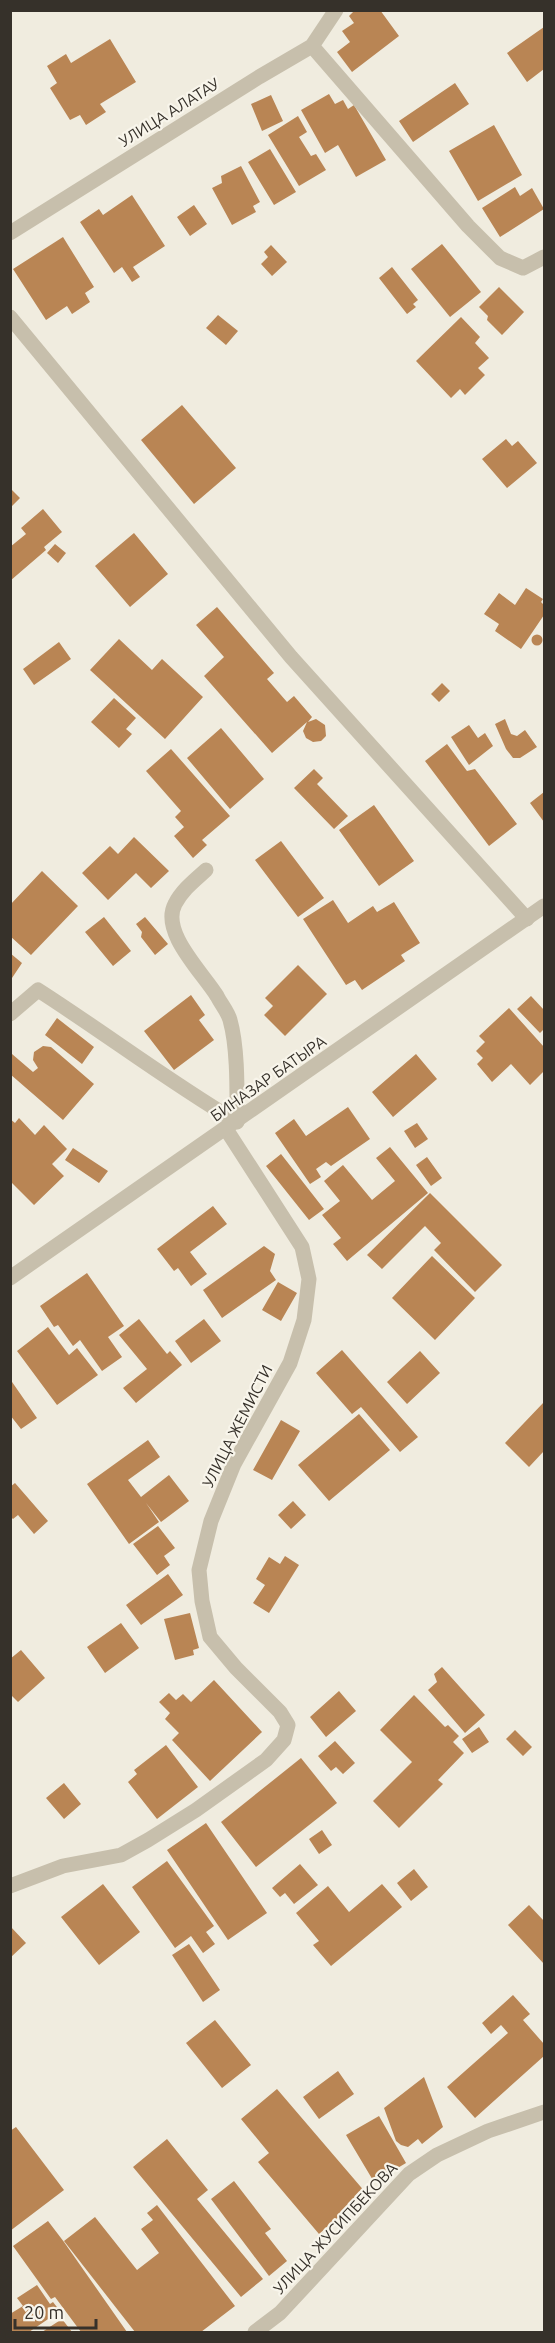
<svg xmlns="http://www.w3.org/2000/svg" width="555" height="2343" viewBox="0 0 555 2343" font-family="Ubuntu,sans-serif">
  <rect width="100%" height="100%" fill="#f0ecdf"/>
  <path fill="#b98554" d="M355 10H380L399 36 352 72 337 52 350 42 342 31 354 23 349 16Z
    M544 27V69L527 82 507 53Z
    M110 39 136 82 100 104 106 112 86 125 80 115 70 120 50 88 57 83 47 66 66 54 71 63Z
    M455 83 469 104 413 142 399 121Z
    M329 94 335 104 343 100 348 109 354 105 386 160 356 177 338 145 325 153 301 110Z
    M271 95 283 121 262 131 251 104Z
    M298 116 307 132 299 137 311 156 316 154 326 170 299 186 268 135Z
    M494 125 522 175 478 201 449 151Z
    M270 149 296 192 274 205 248 162Z
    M241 166 260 202 253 206 256 212 232 225 212 188 222 183 221 176Z
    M515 187 520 196 532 188 544 209 500 237 482 208Z
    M132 195 165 246 133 267 140 277 132 282 122 267 114 273 80 222 99 209 103 215Z
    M194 205 207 224 190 236 177 217Z
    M63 237 94 287 85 293 90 302 72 314 67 306 46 320 13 269Z
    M442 244 481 292 450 317 411 269Z
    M271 245 287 262 272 276 261 264 268 257 264 252Z
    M392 267 418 300 413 304 416 307 407 314 379 278Z
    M499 287 524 312 502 335 487 320 488 316 479 307Z
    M218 315 238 331 226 345 206 328Z
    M461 317 480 337 475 343 489 358 478 368 485 375 465 395 460 389 451 398 416 361Z
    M182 405 236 468 194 504 141 440Z
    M506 439 512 446 518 441 537 463 507 488 482 459Z
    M10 488 20 498 10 508Z
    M43 509 62 532 44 547 46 550 10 581V547L26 534 21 528Z
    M134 533 168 574 130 607 95 566Z
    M55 544 66 553 58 563 47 553Z
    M526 588 543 599 541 602 544 605V615L521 649 495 631 499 624 484 614 499 593 515 605Z
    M217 607 274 673 267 679 287 702 294 696 312 717 308 722 316 719 325 725 326 736 321 741 313 742 306 738 303 731 307 722 272 753 204 676 224 657 196 625Z
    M531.5 640a5.5 5.5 0 1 1 11 0a5.5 5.5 0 1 1-11 0Z
    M119 639 152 670 162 659 203 697 165 739 90 670Z
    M59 642 71 659 34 685 23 669Z
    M442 683 450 691 439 702 431 694Z
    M114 698 136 718 126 729 132 734 119 748 91 722Z
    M505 719 511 734 517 736 525 730 537 747 520 758H513L506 749 495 724Z
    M469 725 478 738 485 733 493 746 469 765 451 737Z
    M221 728 264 779 230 809 187 758Z
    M447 744 467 771 475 769 517 824 489 846 425 761Z
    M171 749 230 816 202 840 207 845 193 858 174 836 184 827 175 817 181 811 146 771Z
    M314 769 323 778 317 784 348 816 334 829 294 788Z
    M544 792V822L530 803Z
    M374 805 414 861 379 886 339 830Z
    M134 837 169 871 151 888 136 873 108 900 82 873 110 846 118 854Z
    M281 841 324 898 298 917 255 860Z
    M42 871 78 906 31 955 10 936V905Z
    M333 900 348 923 373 906 377 912 394 902 420 943 401 955 405 961 362 990 355 980 346 985 303 919Z
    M104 917 131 951 113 966 85 932Z
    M145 917 168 944 155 955 141 937 142 932 136 924Z
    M10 953 22 963 10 981Z
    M298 965 327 994 285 1036 264 1015 273 1006 265 998Z
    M191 995 205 1015 199 1020 214 1040 174 1070 144 1031Z
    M531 996 544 1010V1029L540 1033 517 1009Z
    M509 1008 544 1047V1071L530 1085 511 1064 492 1082 477 1064 483 1058 476 1051 485 1042 479 1036Z
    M57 1018 94 1047 82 1064 45 1035Z
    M43 1046 51 1047 94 1084 63 1120 10 1074 12 1054 33 1072 38 1068 33 1060 34 1052Z
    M416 1054 437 1079 393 1117 372 1092Z
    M348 1107 370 1139 331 1166 326 1162 316 1169 321 1177 310 1184 275 1133 294 1119 306 1136Z
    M19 1118 35 1135 44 1125 67 1149 52 1164 64 1176 34 1205 10 1181V1119L15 1123Z
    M417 1123 428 1139 415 1148 404 1131Z
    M390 1147 428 1193 347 1261 333 1244 341 1238 322 1215 340 1201 324 1181 343 1165 372 1200 395 1181 376 1158Z
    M73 1148 108 1171 99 1183 65 1160Z
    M281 1154 324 1209 309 1220 266 1166Z
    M427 1157 442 1178 431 1186 416 1165Z
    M430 1193 502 1265 475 1292 434 1250 441 1243 425 1226 382 1269 367 1255Z
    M213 1206 227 1224 190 1252 207 1274 191 1286 178 1268 174 1271 157 1249Z
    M264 1246 275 1254 270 1271 276 1280 222 1318 203 1290Z
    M432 1256 475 1298 435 1340 392 1298Z
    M87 1273 124 1326 108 1337 122 1357 102 1371 80 1340 73 1346 58 1325 54 1327 40 1306Z
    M278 1282 297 1293 281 1321 262 1310Z
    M139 1319 167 1354 170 1351 182 1365 136 1403 123 1388 147 1369 119 1335Z
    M204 1319 221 1341 191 1363 175 1341Z
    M48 1327 69 1355 77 1348 98 1375 57 1405 17 1351Z
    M342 1350 418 1437 400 1452 361 1407 352 1414 316 1373Z
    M420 1351 440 1373 407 1404 387 1382Z
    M10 1379 37 1418 21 1429 10 1415Z
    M544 1402V1451L529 1467 505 1443Z
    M359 1414 390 1450 329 1501 298 1465Z
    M281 1420 300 1431 272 1480 253 1470Z
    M148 1440 160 1457 128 1480 141 1497 169 1475 189 1501 161 1522 146 1503 159 1522 129 1544 87 1484Z
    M15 1483 48 1521 34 1534 18 1515 13 1519 10 1516V1487Z
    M293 1501 306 1515 291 1529 278 1515Z
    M158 1526 175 1548 164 1556 170 1565 157 1575 133 1544Z
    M285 1556 299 1565 269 1613 253 1603 265 1585 256 1579 269 1557 280 1564Z
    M168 1574 183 1595 141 1625 126 1605Z
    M190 1613 199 1648 193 1650 194 1655 175 1660 164 1619Z
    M121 1623 139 1648 105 1673 87 1647Z
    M21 1650 45 1678 18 1702 10 1694V1659Z
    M442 1667 485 1715 465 1733 428 1690 437 1682 434 1674Z
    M214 1680 262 1732 210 1781 172 1740 179 1733 165 1719 170 1713 159 1702 169 1693 176 1700 183 1694 191 1702Z
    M339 1691 356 1711 326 1737 310 1717Z
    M414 1695 445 1727 448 1725 459 1736 453 1742 464 1753 438 1780 443 1784 399 1828 373 1801 412 1762 380 1730Z
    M479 1727 489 1742 472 1753 462 1739Z
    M515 1730 532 1747 523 1756 506 1739Z
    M335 1741 355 1763 343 1774 336 1767 331 1771 318 1756Z
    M166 1745 198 1787 157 1819 128 1782 137 1774 134 1770Z
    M301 1758 337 1803 256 1867 221 1822Z
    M64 1783 81 1804 64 1819 46 1798Z
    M206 1823 267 1913 228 1940 167 1850Z
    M322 1830 332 1845 319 1854 309 1839Z
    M167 1861 214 1926 206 1932 215 1944 203 1953 191 1936 175 1948 132 1887Z
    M300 1864 318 1885 294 1904 285 1893 280 1897 272 1888Z
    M414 1869 428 1887 411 1901 397 1883Z
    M103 1884 140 1932 99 1965 61 1917Z
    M382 1884 402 1907 331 1966 313 1945 319 1941 296 1913 328 1886 349 1912Z
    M529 1905 544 1921V1964L508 1925Z
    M10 1926 26 1943 10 1958Z
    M189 1944 220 1990 203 2002 172 1955Z
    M513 1995 530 2014 523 2020 544 2044V2056L475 2118 447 2087 508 2033 501 2025 491 2034 482 2023Z
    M215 2020 251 2065 222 2088 186 2043Z
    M338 2071 354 2094 319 2119 303 2097Z
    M424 2077 443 2127 422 2144 418 2139 408 2147 401 2145 396 2141 384 2108Z
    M277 2089 366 2193 319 2234 258 2162 269 2153 241 2119Z
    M379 2116 406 2163 374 2182 346 2135Z
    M16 2127 64 2190 10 2231V2131Z
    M167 2139 208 2190 197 2199 263 2279 241 2297 133 2167Z
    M234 2181 271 2229 265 2233 287 2261 269 2276 211 2199Z
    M157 2205 235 2306 201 2332H135L64 2241 95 2217 137 2270 159 2253 141 2229 153 2220 147 2213Z
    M48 2221 64 2242 127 2332H81L55 2297 51 2299 13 2246Z
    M37 2285 50 2304 53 2302 60 2311 29 2332H10V2314L23 2306 17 2298Z
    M62 2319 72 2332H42Z"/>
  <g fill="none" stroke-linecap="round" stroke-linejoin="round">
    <path stroke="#c7bfac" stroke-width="15" d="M312 46 468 226 500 258 523 268 544 257
      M10 233 259 77 312 46 336 10
      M10 317 291 657 527 919
      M206 870C195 880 182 890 175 904 160 932 203 973 217 996 221 1004 228 1012 230 1020 238 1048 237 1092 237 1122
      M10 1014 38 990C105 1033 168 1081 237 1122
      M10 1886 63 1866 121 1855 148 1840 196 1810 266 1760 284 1740 288 1725 280 1712 236 1668 210 1637 202 1601 199 1570 211 1521 234 1464 290 1363 304 1320 309 1279 302 1247 226 1129
      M255 2332 280 2313 409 2174 437 2155 488 2131 544 2112"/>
    <path stroke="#c7bfac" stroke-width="15" d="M10 1278 544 906"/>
  </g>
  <g text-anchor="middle" stroke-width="4.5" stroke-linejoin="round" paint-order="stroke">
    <g font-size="16" fill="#36312a" stroke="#f8f5eb">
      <text transform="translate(169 112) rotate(-32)" y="6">УЛИЦА АЛАТАУ</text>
      <text transform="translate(268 1078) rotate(-35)" y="6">БИНАЗАР БАТЫРА</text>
      <text transform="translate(237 1426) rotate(-63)" y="6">УЛИЦА ЖЕМИСТИ</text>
      <text transform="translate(335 2228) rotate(-47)" y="6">УЛИЦА ЖУСИПБЕКОВА</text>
    </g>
  </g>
  <rect width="555" height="2343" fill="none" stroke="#36312a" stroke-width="24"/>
  <path d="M15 2319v9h81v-9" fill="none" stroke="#36312a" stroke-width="3"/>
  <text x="24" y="2319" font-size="18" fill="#36312a" stroke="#f8f5eb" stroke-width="4.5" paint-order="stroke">20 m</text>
</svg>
